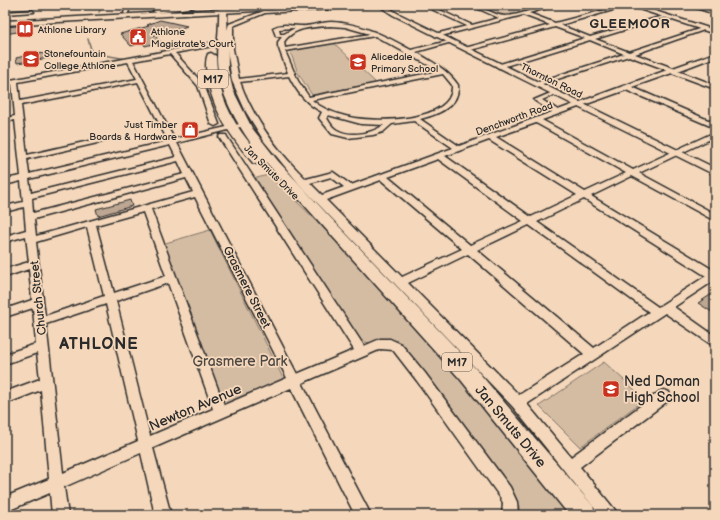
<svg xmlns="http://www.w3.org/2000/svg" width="720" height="520" viewBox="0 0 720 520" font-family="'Balsamiq Sans',sans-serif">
  <rect width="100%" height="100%" fill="#f5d8bb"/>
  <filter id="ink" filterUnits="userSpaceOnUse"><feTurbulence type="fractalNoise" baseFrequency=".025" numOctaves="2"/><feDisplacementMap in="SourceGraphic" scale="8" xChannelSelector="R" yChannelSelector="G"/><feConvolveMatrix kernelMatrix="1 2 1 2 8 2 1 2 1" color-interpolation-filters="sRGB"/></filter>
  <g filter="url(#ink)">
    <path fill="#d4bca3" stroke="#807467" d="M475 5H532L541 8 505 17Z
      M334 43 376 83 312 95 298 73 290 51Z
      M268 175C381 277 476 397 572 515H519V506L511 493 397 342C385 335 372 348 360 340L253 179Z
      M210 230 283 378V380L227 405H223L162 244Z
      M604 362 635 390 641 399 640 403 580 447 539 406Z"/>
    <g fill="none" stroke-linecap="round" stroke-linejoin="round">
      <path stroke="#756b60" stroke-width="1.5" d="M99 12 103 5
        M88 39 92 53 127 59"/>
    </g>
    <path fill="#bda793" stroke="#2b2b2b" d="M160 20 187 26 169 33 154 35 161 42 145 46 143 43 131 46 120 34 149 26 147 25Z
      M28 25 29 30 5 34V27Z
      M38 53 55 55V57L17 63 16 58Z
      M130 200 132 206 98 216 96 209Z
      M715 292V314L698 303Z"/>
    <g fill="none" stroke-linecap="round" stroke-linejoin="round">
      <defs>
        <path id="minor" d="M5 5H14L5 7Z
          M127 5H131L128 13 126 14 124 13Z
          M357 5H383L381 6 265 13 233 26V49L239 79 288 73 278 46V42L282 37 276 36 273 28C281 23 292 26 300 26 310 27 321 22 331 22 360 23 386 36 411 50L452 40V42L416 52C432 62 447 69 458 85 460 106 437 115 420 119L459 146 552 112 534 100 553 92 558 93 542 100 558 110 667 70 629 56 539 85H535V83L624 54 590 40 499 68 496 66 497 65 585 38 555 27 467 51 465 50V48L550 25 523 15 437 37 435 36V34L467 26 423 5H429L472 25 499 18 470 5C482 5 494 16 505 16 521 16 539 5 557 5L529 13 555 23 624 5H631L560 25 590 37 667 15V17L595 39 629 52 702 28 707 29 635 54 673 68 715 53V57L678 71 715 85V89L672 73 632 87 715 123V128L626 90 542 120 633 170 715 132V137L639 173 715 214V221L632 176 591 196 715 271V280L674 307 715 336V347L665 313 527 404 571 457 659 392 664 390 669 392 670 396 669 400 580 467 615 510 618 515H600L513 407 300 185 264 141 246 112 232 81 227 49V30L229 24 264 11ZM330 26 345 27 370 34 285 48 284 42C294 27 313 27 330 26ZM293 28H295L284 34H280L279 29ZM375 36 439 71 309 97 298 81 285 51ZM443 74 452 85C455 124 370 123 345 116 334 113 321 108 312 100ZM289 76C297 92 306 104 322 112L319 118 332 134 348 138 373 135 383 132 392 124 414 121 453 148 351 185 333 172 306 179C277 151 254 120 240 82ZM328 115 361 124 384 125C373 133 351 138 337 130 333 128 329 122 327 118ZM536 123 626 173 585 192 496 137ZM489 140 577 195 531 217 445 156ZM438 159 523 221 470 245 388 177ZM331 177 344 187 322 195 310 183ZM381 180 462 249 402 277 326 200ZM584 199 706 276 658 307 537 222ZM529 225 649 312 594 348 477 250ZM468 254 584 354 519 395 408 283Z
          M687 5H694L715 11V14Z
          M32 10 34 12 5 14V12Z
          M221 41 223 42V44L175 53 204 85 219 124 215 126 211 124 198 86 170 54 133 61 174 139 244 123 248 125 177 143 297 374 354 350 219 137 220 135H226L227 137 364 346 380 339H390L401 344 425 373 510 487 517 502 518 515H502L503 503 500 497 417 381 393 350 381 349 302 383 371 515H355L291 388 153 448 171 515H155L141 453 64 487 68 515H52L50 493 5 512V497L49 479 41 390 5 404V392L40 379 37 353 5 364V354L36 344 33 308 5 317V309L32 300 29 269 5 277V269L29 262 26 236 5 242V236L26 230 24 207 5 212V206L23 202 21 181 5 185V179L21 176 15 120 5 122V118L15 116 12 84 5 85V81ZM128 62 137 79 20 101 18 82ZM138 82 168 141 29 174 27 159 102 142 106 140 102 138 27 155 21 105ZM170 145 176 157 31 193 29 179ZM178 161 184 174 33 213 32 198ZM186 178 193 192 36 236 34 219ZM195 197 287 378 224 405 151 209ZM143 212 166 276 114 293 96 225ZM87 227 104 296 45 316 36 242ZM168 283 213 409 150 436 116 301ZM106 304 138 441 63 473 46 324Z"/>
        <path id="tertiary" d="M378 5H385L397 13 715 168V175L393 15Z
          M627 5H636L715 30V34Z"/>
        <path id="secondary" d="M290 5H329L326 7 5 25V21Z"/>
        <path id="primary" d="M180 5H198L194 7 157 13 153 11 157 9Z
          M219 5H227L228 69 233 90 252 128 278 161 327 214 475 368 593 506 596 515H569L461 380 264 160 258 164 253 163C231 137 212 110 207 75 206 69 205 60 208 54L211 53 216 56C217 92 231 122 255 149 236 122 219 94 217 60 217 42 220 23 219 5Z"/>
      </defs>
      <use href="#minor" stroke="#2b2b2b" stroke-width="3"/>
      <use href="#tertiary" stroke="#2b2b2b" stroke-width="3"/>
      <use href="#secondary" stroke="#2b2b2b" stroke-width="3"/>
      <use href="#primary" stroke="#2b2b2b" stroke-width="3"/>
      <use href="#minor" fill="#f5d8bb" fill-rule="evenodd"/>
      <use href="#tertiary" fill="#f5d8bb" fill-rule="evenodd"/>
      <use href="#secondary" fill="#f5d8bb" fill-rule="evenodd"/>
      <use href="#primary" fill="#f5d8bb" fill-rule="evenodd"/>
    </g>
  </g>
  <defs>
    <symbol id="library-square" viewBox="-11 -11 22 22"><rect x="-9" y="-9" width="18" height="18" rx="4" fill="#c8321e" stroke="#f5d8bb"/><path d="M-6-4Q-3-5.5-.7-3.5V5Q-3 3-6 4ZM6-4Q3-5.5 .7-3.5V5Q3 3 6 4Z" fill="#fff"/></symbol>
    <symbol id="civic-square" viewBox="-11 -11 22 22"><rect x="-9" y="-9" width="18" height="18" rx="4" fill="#c8321e" stroke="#f5d8bb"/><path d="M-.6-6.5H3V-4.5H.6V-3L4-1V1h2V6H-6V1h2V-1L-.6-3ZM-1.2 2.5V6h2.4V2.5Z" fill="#fff"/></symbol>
    <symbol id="school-square" viewBox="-11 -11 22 22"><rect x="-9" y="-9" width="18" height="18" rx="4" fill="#c8321e" stroke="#f5d8bb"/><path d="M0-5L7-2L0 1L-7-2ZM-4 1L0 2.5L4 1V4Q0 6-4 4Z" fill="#fff"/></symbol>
    <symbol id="shop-square" viewBox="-11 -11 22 22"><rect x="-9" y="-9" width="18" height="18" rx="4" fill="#c8321e" stroke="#f5d8bb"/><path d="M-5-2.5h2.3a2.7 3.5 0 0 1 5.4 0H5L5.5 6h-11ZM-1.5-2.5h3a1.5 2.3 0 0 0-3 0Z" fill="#fff"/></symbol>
  </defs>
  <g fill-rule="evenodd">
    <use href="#library-square" x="15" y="19" width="20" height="20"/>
    <use href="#civic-square" x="128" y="27" width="20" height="20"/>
    <use href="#school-square" x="21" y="49" width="20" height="20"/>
    <use href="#school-square" x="348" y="52" width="20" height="20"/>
    <use href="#shop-square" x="180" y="120" width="20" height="20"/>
    <use href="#school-square" x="601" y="379" width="20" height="20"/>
  </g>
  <g text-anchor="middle" stroke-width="3.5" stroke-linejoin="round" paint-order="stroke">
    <g font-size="10" fill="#2b2b2b" stroke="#f5d8bb" text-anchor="start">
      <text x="38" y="33">Athlone Library</text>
      <text x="151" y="35">Athlone<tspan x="151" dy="12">Magistrate's Court</tspan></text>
      <text x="44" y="57">Stonefountain<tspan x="44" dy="12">College Athlone</tspan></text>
      <text x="371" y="60">Alicedale<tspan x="371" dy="12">Primary School</tspan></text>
      <text x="177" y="128" text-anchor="end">Just Timber<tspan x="177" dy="12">Boards &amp; Hardware</tspan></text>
    </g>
    <g font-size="10" fill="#2b2b2b" stroke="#f5d8bb">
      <text transform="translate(552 80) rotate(26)" y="4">Thornton Road</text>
      <text transform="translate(514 118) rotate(-20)" y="4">Denchworth Road</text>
      <text transform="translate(272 172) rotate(45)" y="4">Jan Smuts Drive</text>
    </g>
    <g fill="#f5d8bb" stroke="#685f56" stroke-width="1">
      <rect x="198" y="70" width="30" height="18" rx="3"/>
      <rect x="442" y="353" width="30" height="18" rx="3"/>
    </g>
    <g font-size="11" font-weight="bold" fill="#2b2b2b">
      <text x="213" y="83">M17</text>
      <text x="457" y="366">M17</text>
    </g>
    <g font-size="12" fill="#2b2b2b" stroke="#f5d8bb">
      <text transform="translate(247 287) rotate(63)" y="4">Grasmere Street</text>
      <text transform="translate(38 298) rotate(-96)" y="4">Church Street</text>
    </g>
    <g font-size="13" font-weight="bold" letter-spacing="1" fill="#2b2b2b" stroke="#f5d8bb">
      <text x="630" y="28">GLEEMOOR</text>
    </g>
    <g font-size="14" fill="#4d4843" stroke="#f5d8bb">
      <text x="240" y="366">Grasmere Park</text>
    </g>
    <g font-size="14" fill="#2b2b2b" stroke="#f5d8bb" text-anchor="start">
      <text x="624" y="386">Ned Doman<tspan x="624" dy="16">High School</tspan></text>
    </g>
    <g font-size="14" fill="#2b2b2b" stroke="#f5d8bb">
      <text transform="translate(195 407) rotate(-23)" y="5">Newton Avenue</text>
      <text transform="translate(511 426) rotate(50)" y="5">Jan Smuts Drive</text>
    </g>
    <g font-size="16" font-weight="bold" letter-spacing="1" fill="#2b2b2b" stroke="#f5d8bb">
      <text x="99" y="349">ATHLONE</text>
    </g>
  </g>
  <rect width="720" height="520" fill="none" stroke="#f5d8bb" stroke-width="20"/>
  <rect x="10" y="10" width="700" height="500" fill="none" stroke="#2b2b2b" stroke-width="1.5" filter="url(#ink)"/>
</svg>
